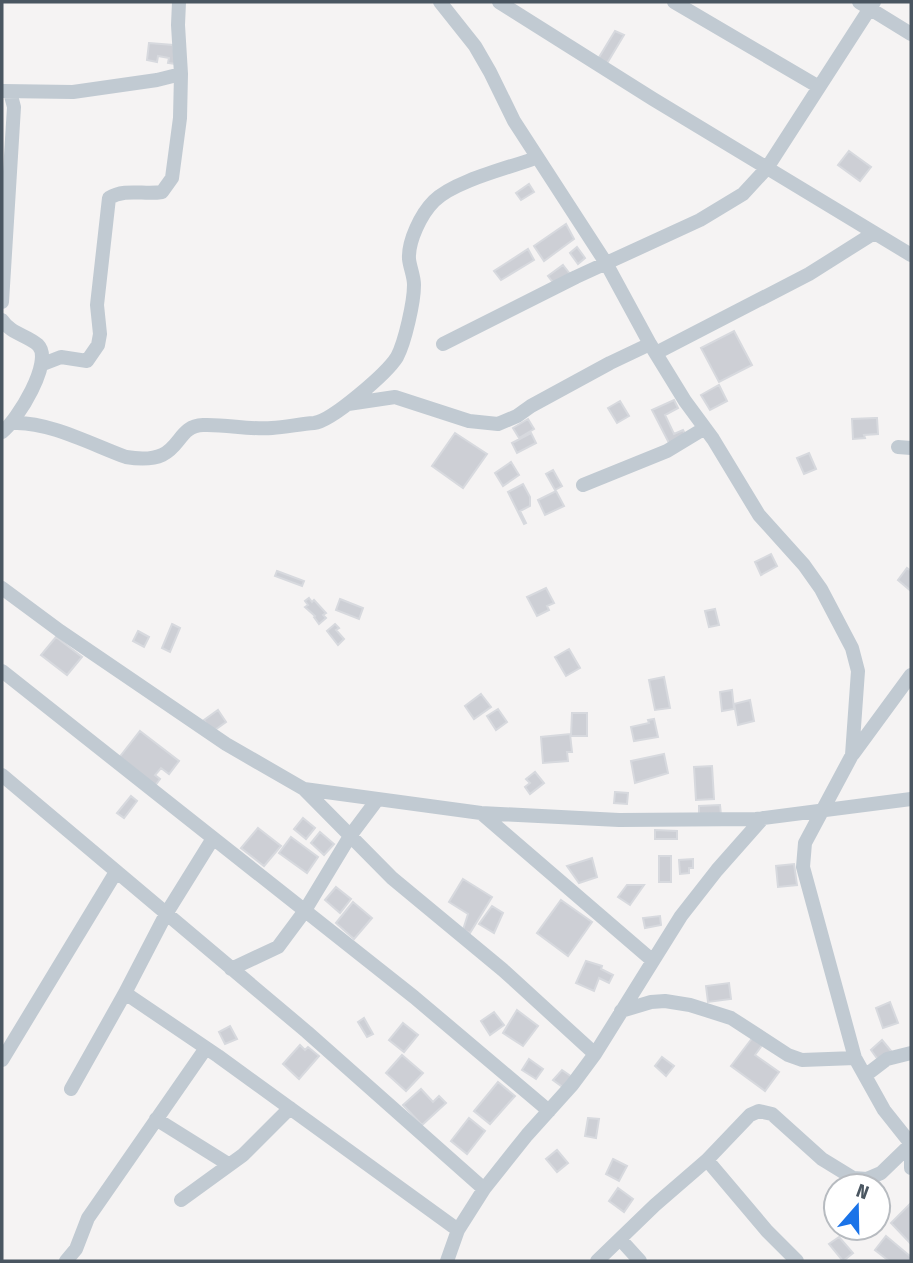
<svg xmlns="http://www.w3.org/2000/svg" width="913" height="1263" viewBox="0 0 913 1263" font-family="'Fira Sans Condensed',sans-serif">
  <rect width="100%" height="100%" fill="#f5f3f3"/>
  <path fill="#cdcfd5" stroke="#d7d9de" stroke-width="2" d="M615 31 624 35 606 65 598 59Z
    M149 43 173 45 176 64 168 63 169 58 158 56 157 62 147 60Z
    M849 151 871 167 860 181 838 165Z
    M529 184 534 192 521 200 516 193Z
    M566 224 574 239 544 261 534 246Z
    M577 247 585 258 578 264 570 253Z
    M528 249 534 260 501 280 494 271Z
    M563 265 570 274 555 285 548 276Z
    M734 331 752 365 719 382 701 348Z
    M719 385 727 401 710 410 701 395Z
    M674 400 678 408 665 415 674 434 683 430 687 437 670 445 652 410Z
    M620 401 629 416 617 423 608 408Z
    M875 418H877L878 434 864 435 865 438 853 439 852 419Z
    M528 419 534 429 519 438 513 428Z
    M455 433 487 454 463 488 432 466Z
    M531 433 536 443 517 453 512 443Z
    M809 453 816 469 804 474 797 458Z
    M511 462 519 475 503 486 495 473Z
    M553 470 562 486 555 490 546 474Z
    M523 484 530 497V506L520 511 526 523 524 524 508 492Z
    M556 491 564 506 545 515 538 500Z
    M771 554 777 566 761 575 755 562Z
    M907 568 911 571V591L898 580Z
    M277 571 304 581 302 586 275 576Z
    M546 588 554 603 547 606 549 610 537 616 527 597Z
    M309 598 312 602 314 600 326 613 323 615 326 618 319 624 314 617 315 616 305 607 308 605 305 601Z
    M340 599 363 608 359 619 336 610Z
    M715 609 719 625 709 627 705 611Z
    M172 624 180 628 170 652 162 648Z
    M335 624 339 628 336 630 344 639 338 645 327 631Z
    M138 631 149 637 144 647 133 641Z
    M56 637 82 657 67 675 41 655Z
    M569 649 580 668 566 676 555 657Z
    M664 677 670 708 655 710 649 680Z
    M732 690 734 709 722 711 720 692Z
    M481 694 491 707 474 719 465 706Z
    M750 700 754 721 738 725 734 704Z
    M498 709 507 722 496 730 487 716Z
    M218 710 226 722 212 732 204 720Z
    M572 713H587V736H571Z
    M654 719 658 737 634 741 631 727 649 723 648 720Z
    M140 731 179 761 169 774 161 768 155 775 160 779 154 787 118 759Z
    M570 734 572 752H567L568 761 543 763 541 737Z
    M664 754 668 773 635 783 631 761Z
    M712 766 714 799 696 800 694 767Z
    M535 772 544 783 530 794 525 787 530 783 526 779Z
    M615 792 628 793 627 804 614 803Z
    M131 796 137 801 124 818 117 813Z
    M720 805 721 815 699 816V806Z
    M303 818 315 828 306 839 294 829Z
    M258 828 281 846 264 866 241 848Z
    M655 830 677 831V839H655Z
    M320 832 334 844 324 855 311 843Z
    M291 837 318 857 307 873 279 853Z
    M659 856H671V882H659Z
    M592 858 597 877 579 883 567 866Z
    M693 859V868H689V873L680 874 679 860Z
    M794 864 797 885 778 887 776 866Z
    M463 879 492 897 470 933 463 930 468 914 449 902Z
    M627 885H644L630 905 618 897Z
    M336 887 351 899 340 913 325 900Z
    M561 900 592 922 568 956 537 933Z
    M353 902 372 918 354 939 336 923Z
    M492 906 503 913 494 933 479 924Z
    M660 916 661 925 645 928 643 918Z
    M586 961 602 966 601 969 613 975 609 983 599 978 594 991 576 983Z
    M729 983 731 999 708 1002 706 986Z
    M890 1002 898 1023 883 1028 876 1008Z
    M517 1010 538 1026 523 1046 503 1033Z
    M494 1012 504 1025 490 1035 481 1021Z
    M364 1018 373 1034 367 1037 358 1022Z
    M403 1023 418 1035 404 1052 389 1040Z
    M230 1026 237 1039 225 1044 219 1032Z
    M753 1037 763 1044 755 1055 779 1072 765 1091 731 1066Z
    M882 1040 892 1052 879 1061 871 1050Z
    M300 1045 305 1050 308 1047 319 1056 299 1079 283 1064Z
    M402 1055 423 1073 406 1091 386 1073Z
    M662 1057 674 1066 666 1076 655 1066Z
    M529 1059 543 1069 536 1079 522 1070Z
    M562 1070 572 1077 564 1088 553 1080Z
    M498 1082 515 1096 490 1124 474 1111Z
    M421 1089 433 1102 439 1096 446 1103 422 1125 403 1105Z
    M469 1118 485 1131 467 1154 451 1141Z
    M588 1118 599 1119 596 1138 585 1136Z
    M557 1150 568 1163 557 1172 546 1159Z
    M613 1159 627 1166 619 1181 606 1174Z
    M618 1188 633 1199 624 1212 609 1201Z
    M911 1203V1244L891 1223Z
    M886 1236 911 1257V1261H889L875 1250Z
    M839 1237 853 1253 843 1261 829 1244Z"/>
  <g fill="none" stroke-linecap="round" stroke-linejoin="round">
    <path stroke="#c1cad2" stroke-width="14" d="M440 2 475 46 490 72 514 121 606 263 650 344 685 401 713 439 759 515 804 565 821 589 852 648 858 671 852 755 805 843 803 867 855 1058 884 1110 911 1144 881 1173 867 1179 853 1178 822 1159 772 1114 759 1111 750 1115 707 1160 655 1205 597 1261
      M499 2 653 99 911 255
      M674 2 819 87
      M859 2 911 34
      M3 91 73 92 157 80 181 74
      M2 302 14 107 10 92
      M2 320C11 334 27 335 38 345 54 361 17 421 2 432
      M443 344 576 277 700 220 743 194 767 168 874 2
      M656 353 809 274 874 233
      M43 364 61 357 87 361 98 345 100 334 97 305 109 198C125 188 144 195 162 192L172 178 180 118 181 74 178 25 179 2
      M348 404 395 397 469 421 498 424 517 416 531 406 610 363 650 344
      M13 423C48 421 93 445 126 457 185 467 171 426 203 425 226 424 250 430 272 428 286 427 301 424 314 423 332 421 387 373 397 357 405 342 414 302 414 285 414 276 410 268 409 259 408 241 421 214 434 201 454 181 508 168 536 158
      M898 447 911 448
      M583 485 667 451 705 428
      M2 588 60 631 226 744 304 789 481 813 619 820 756 819 911 799
      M2 671 414 997 549 1111
      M853 754 911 675
      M2 775 307 1032 484 1189
      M304 789 392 878 503 970 595 1054
      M481 813 653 961
      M231 969 278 947 304 912 350 836 377 800
      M125 993 218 1056 458 1230
      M621 1011 651 1002 665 1001 690 1005 731 1018 788 1055 802 1060 855 1058
      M2 1060 116 872
      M866 1075 887 1059 911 1053
      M71 1089 125 993 166 914 212 840
      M156 1119 228 1164
      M911 1145V1168
      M707 1160 767 1231 797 1261
      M181 1200 243 1155 290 1108
      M620 1239 640 1261
      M66 1261 76 1249 88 1218 206 1048
      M447 1261 458 1230 484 1189 527 1135 572 1085 595 1054 681 916 717 870 763 818"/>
  </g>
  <rect width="913" height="1263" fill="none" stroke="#4a5661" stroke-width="7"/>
  <g transform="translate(857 1207) rotate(20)"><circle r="33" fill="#ffffff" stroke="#b7bbc0" stroke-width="2"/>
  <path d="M0-5L12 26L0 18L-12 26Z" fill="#1a73e8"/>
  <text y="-10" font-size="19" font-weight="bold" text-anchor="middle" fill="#4a5661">N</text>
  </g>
</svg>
